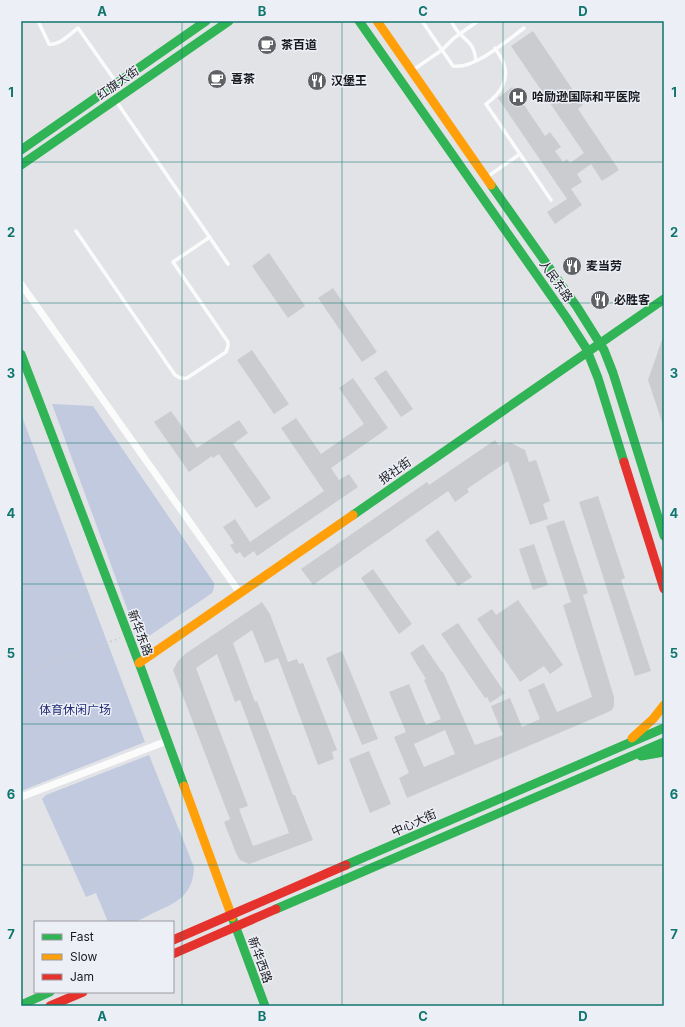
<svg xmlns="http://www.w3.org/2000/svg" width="685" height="1027" viewBox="0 0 685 1027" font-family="Inter,'Noto Sans SC',sans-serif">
  <rect width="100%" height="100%" fill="#e2e3e7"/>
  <path fill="#c2cae0" d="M52 404 93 406 214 583V588L212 593 149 636H140L136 633Z
    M21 414 145 742 21 791Z
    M149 755 194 867C193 896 176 903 153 913 147 916 140 921 133 922 125 924 116 922 108 922L96 893 86 897 42 799 46 795Z"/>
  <path fill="#cbcccf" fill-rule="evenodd" d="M533 31 583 105 578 109 619 170 602 181 591 164 577 174 582 182 571 189 582 205 555 224 547 212 567 199 498 98 512 87 545 136 550 132 561 147 555 151 563 162 567 159 570 163 584 153 511 46Z
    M269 253 305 306 288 318 252 266Z
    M333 288 377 352 362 362 318 298Z
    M663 337 664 425H663L648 380Z
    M252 350 289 404 274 414 237 360Z
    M386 370 413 409 401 417 374 378Z
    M353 378 388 428 331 468 339 480 349 474 358 487 257 556 254 551 244 558 240 552 236 554 230 545 234 543 223 527 235 519 250 542 324 491 281 428 296 418 321 454 364 424 339 388Z
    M171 411 197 448 239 420 248 433 233 444 271 498 256 508 219 454 213 458 212 456 189 472 154 422Z
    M495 440 498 445 511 443 525 450 529 462 536 460 550 501 543 504 548 519 530 525 508 461 467 489 469 492 455 502 448 491 313 585 301 569 427 482 429 485Z
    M598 496 625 578 621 580 651 671 635 676 579 502Z
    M564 520 588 593 583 595 614 697V706L612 710 606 713 407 798 399 778 409 773 394 737 406 732 389 692 409 684 426 725 441 719 424 680 426 679 410 653 423 644 442 672H443L475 745 503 735 491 706 510 698 522 727 540 719 528 690 544 683 557 712 592 697 563 605 571 602 546 526ZM445 730 455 754 424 767 414 744Z
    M438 530 472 577 458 586 425 540Z
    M534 544 548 585 533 590 519 549Z
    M373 569 412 624 399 634 361 578Z
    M518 600 563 665 550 674 544 666 520 682 477 619 492 609 496 615Z
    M262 602 270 614 288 662 297 659 299 664 303 663 337 750 332 752 334 759 318 765 278 658 265 663 252 630 233 643 255 702 257 701 293 795H295L313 840 249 864 240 860 236 853 224 822 230 819 173 670 178 661 185 654ZM217 654 235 702 240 700 289 833 253 846 239 809 248 806 196 668Z
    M458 623 505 693 490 703 487 697 485 698 441 634Z
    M342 651 378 739 362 745 326 658Z
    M369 751 391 804 370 813 349 759Z"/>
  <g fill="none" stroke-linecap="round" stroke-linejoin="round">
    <path stroke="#cdcdce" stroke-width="1.5" stroke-dasharray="2 3" stroke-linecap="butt" d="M21 675 120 638"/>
    <path stroke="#fbfbfb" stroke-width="3.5" d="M38 21 49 44C59 46 70 34 78 28L116 82
      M422 21 453 66C473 70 508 40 524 28
      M451 21C454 25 456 31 460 34 471 44 474 46 476 61
      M495 48C498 53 501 57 503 62 511 79 499 95 486 104L551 200
      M413 70 442 50 454 38 478 21
      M116 101 228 264
      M487 177 520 154
      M76 231 175 375C179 378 182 379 187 378L226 352 228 346V342L173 262 210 237"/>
    <path stroke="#fbfbfb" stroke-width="7" d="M21 284 240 593
      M21 797 167 741"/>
    <path stroke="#30b455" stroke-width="9" d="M359 21 566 317 586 348 598 378 624 462
      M21 150 206 21
      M21 165 229 21
      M491 185 577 307 604 350 613 373 664 536
      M21 354 142 671 184 786
      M353 515 664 299
      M641 756 664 752
      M346 865 664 728
      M276 909 664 742
      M232 917 265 1006
      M21 1005 50 992"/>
    <path stroke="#ff9f0a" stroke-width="9" d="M377 21 491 185
      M139 663 353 515
      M632 738 653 719 664 705
      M184 786 232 917"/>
    <path stroke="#e5322d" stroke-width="9" d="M624 462 664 589
      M173 940 346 865
      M173 954 276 909
      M50 1006 83 992"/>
  </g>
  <path fill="none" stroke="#0f766e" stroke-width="1" stroke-opacity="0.55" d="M182 21V1006M342 21V1006M503 21V1006M21 162H664M21 303H664M21 443H664M21 584H664M21 724H664M21 865H664"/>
  <defs>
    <symbol id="cafe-disc" viewBox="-11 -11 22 22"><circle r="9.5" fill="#606164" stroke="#edeff7"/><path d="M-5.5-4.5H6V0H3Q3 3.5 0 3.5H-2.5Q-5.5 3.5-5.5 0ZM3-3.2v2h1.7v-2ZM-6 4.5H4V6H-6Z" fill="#fff"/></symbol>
    <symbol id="restaurant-disc" viewBox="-11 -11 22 22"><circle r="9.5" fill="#606164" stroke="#edeff7"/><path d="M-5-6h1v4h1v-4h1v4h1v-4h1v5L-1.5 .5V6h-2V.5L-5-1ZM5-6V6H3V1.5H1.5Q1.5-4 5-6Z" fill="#fff"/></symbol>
    <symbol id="hospital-disc" viewBox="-11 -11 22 22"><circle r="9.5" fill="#606164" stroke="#edeff7"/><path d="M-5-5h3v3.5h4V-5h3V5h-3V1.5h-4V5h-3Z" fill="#fff"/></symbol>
  </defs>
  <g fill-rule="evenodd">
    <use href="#cafe-disc" x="256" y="34" width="22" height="22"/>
    <use href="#cafe-disc" x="206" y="68" width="22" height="22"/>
    <use href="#restaurant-disc" x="306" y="70" width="22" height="22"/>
    <use href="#hospital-disc" x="507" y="86" width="22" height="22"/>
    <use href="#restaurant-disc" x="561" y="255" width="22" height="22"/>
    <use href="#restaurant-disc" x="589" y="289" width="22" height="22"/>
  </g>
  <g text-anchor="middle" stroke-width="3" stroke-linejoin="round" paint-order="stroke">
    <g font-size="12" font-weight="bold" fill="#1a1b1e" stroke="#edeff7" text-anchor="start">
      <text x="281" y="49">茶百道</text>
      <text x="231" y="83">喜茶</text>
      <text x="331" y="85">汉堡王</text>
      <text x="532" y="101">哈励逊国际和平医院</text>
      <text x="586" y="270">麦当劳</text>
      <text x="614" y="304">必胜客</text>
    </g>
    <g font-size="12" fill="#1a1b1e" stroke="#edeff7">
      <text transform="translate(118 83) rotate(-35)" y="4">红旗大街</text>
      <text transform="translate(556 281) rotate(55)" y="4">人民东路</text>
      <text transform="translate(395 471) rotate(-35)" y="4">报社街</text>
      <text transform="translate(140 633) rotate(69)" y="4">新华东路</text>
      <text transform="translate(414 823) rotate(-24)" y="4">中心大街</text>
      <text transform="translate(260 960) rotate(70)" y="4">新华西路</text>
    </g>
    <g font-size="12" fill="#1f2a72" stroke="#edeff7">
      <text x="75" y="714">体育休闲广场</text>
    </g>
  </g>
  <rect width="685" height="1027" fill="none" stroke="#edeff7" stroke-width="44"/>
  <rect x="34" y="921" width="140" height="72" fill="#edeff7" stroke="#999aa0"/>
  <rect x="42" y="934" width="20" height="6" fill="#30b455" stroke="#999aa0"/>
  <text x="70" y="941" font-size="12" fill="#1a1b1e">Fast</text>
  <rect x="42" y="954" width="20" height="6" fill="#ff9f0a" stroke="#999aa0"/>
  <text x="70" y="961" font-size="12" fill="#1a1b1e">Slow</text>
  <rect x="42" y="974" width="20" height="6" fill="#e5322d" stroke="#999aa0"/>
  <text x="70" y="981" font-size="12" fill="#1a1b1e">Jam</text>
  <rect x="22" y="22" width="641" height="983" fill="none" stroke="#0f766e" stroke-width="1.5"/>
  <g font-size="13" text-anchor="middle" font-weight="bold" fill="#0f766e">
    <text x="102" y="16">A</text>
    <text x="262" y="16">B</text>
    <text x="423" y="16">C</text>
    <text x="583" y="16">D</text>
    <text x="11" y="97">1</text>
    <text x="674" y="97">1</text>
    <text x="11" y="237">2</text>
    <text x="674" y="237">2</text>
    <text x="11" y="378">3</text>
    <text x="674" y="378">3</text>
    <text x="11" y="518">4</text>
    <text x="674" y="518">4</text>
    <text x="11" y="658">5</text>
    <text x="674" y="658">5</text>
    <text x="11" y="799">6</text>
    <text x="674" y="799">6</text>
    <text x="11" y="939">7</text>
    <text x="674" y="939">7</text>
    <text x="102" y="1021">A</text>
    <text x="262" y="1021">B</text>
    <text x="423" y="1021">C</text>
    <text x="583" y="1021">D</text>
  </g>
</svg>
